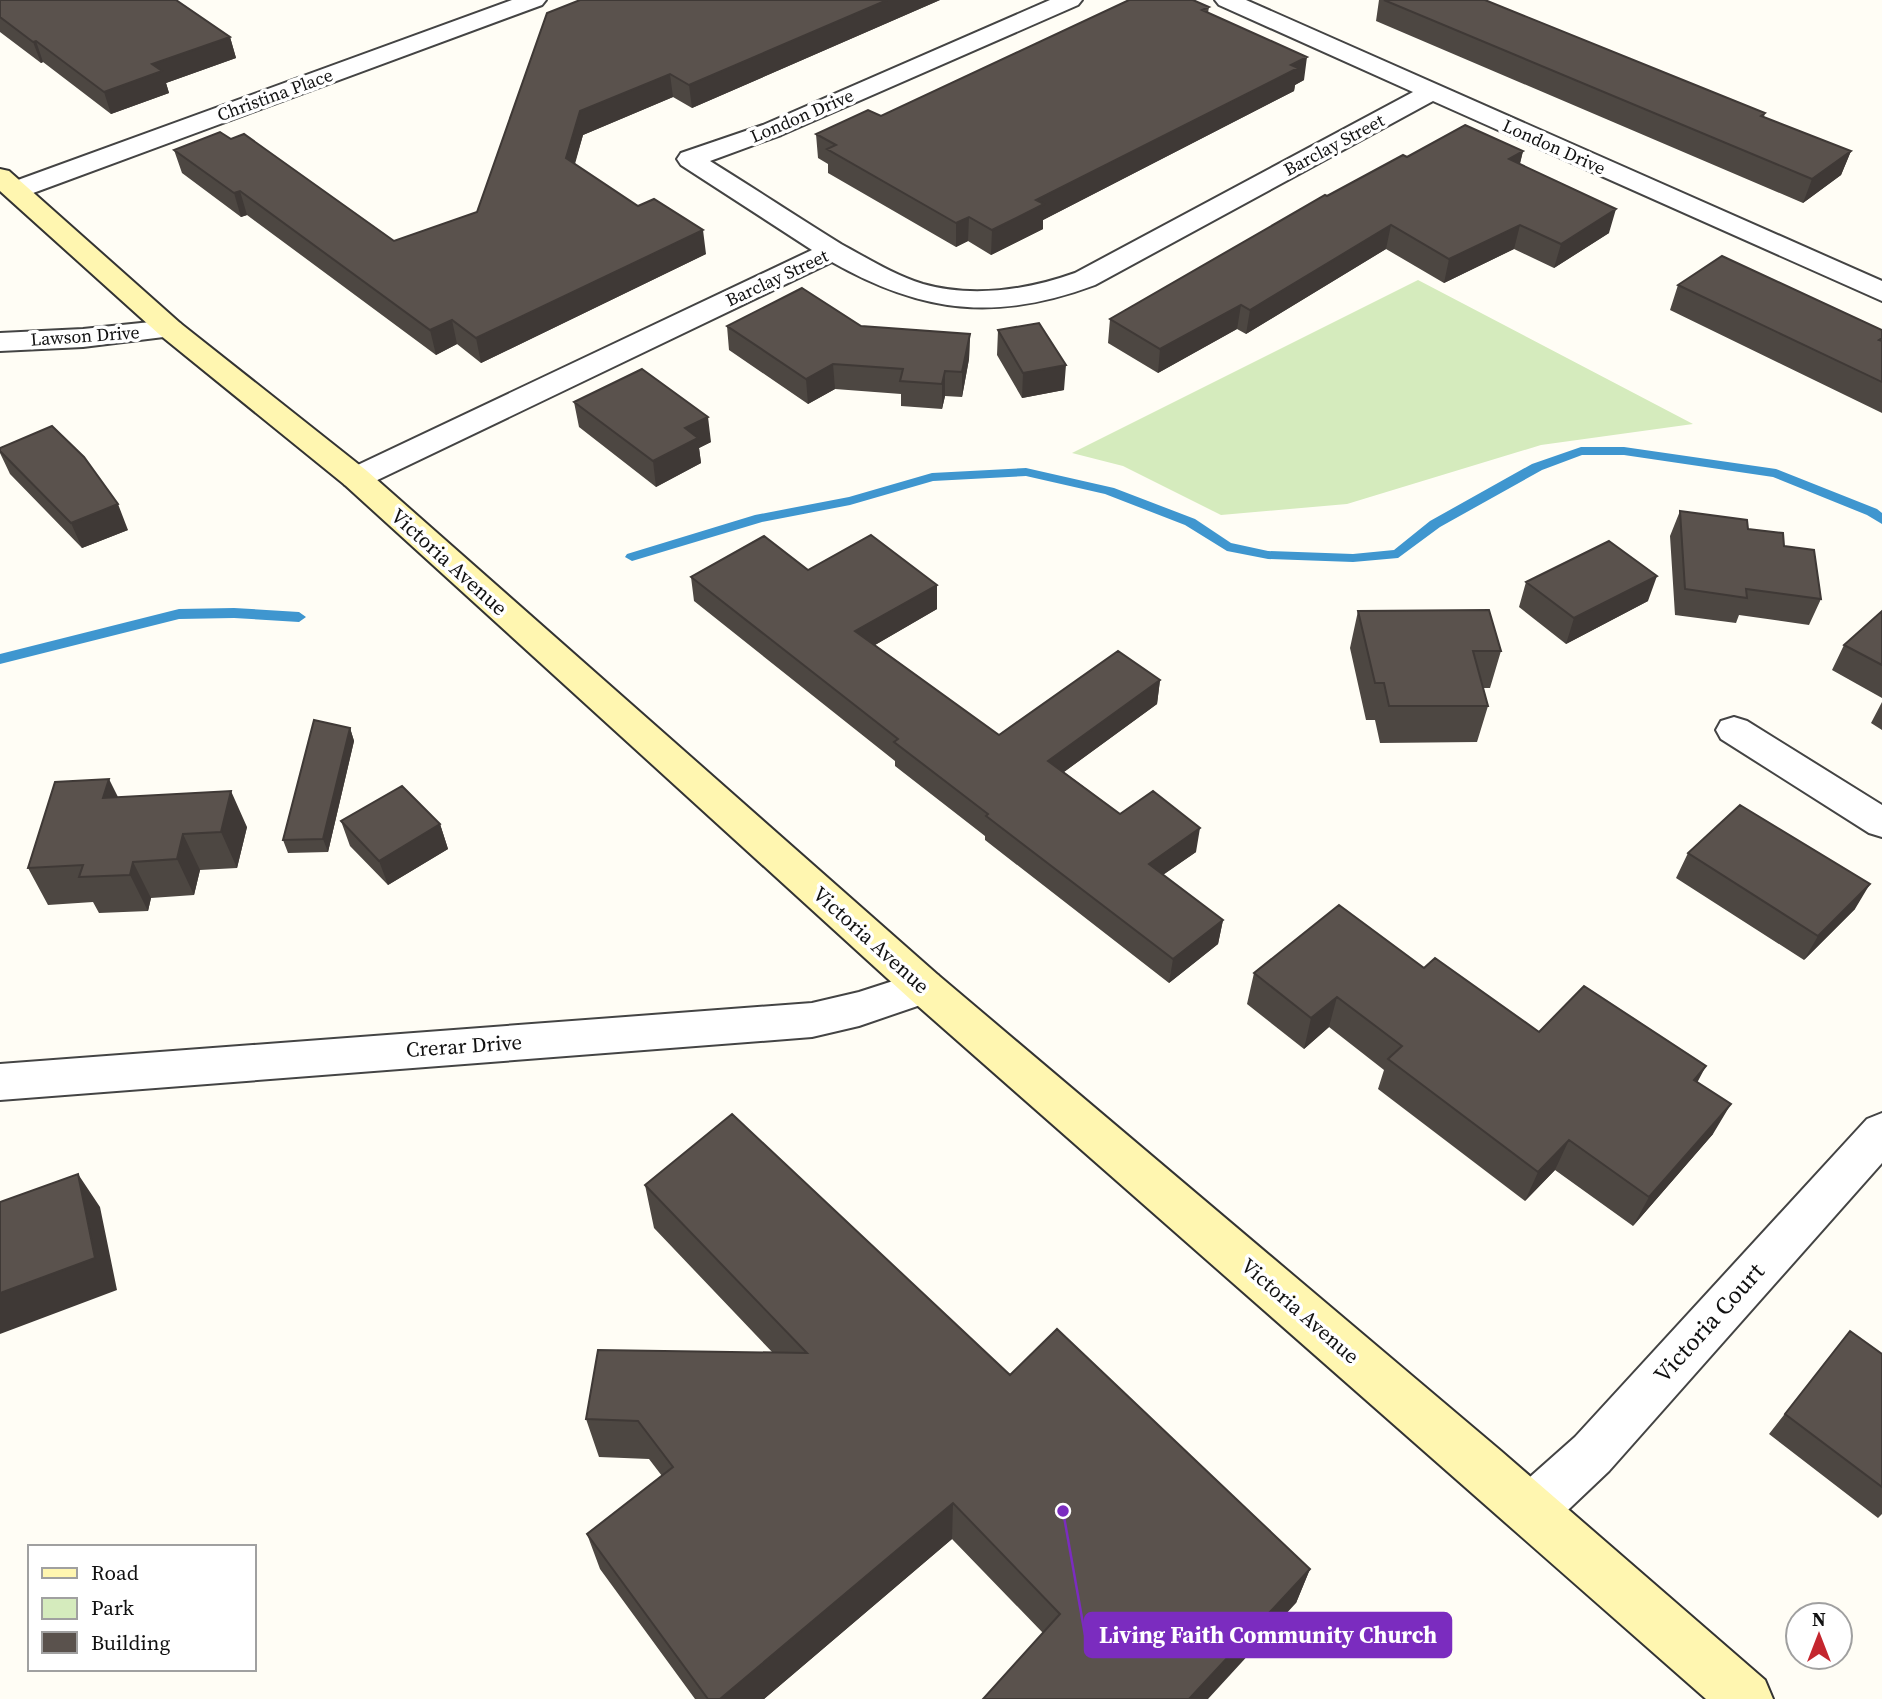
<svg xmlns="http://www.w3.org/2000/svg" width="1882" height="1699" viewBox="0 0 1882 1699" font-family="'Source Serif 4',serif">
  <rect width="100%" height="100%" fill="#fffdf5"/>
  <path fill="#d5ebbd" d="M1418 280 1693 424 1541 445 1347 504 1221 515 1123 466 1072 453Z"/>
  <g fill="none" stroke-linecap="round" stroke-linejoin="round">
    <path fill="#3f96cf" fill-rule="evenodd" d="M1581 447H1624L1776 469 1877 509 1882 513V524L1867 515 1773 477 1624 455H1582L1542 470 1440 527 1398 558 1353 562 1268 559 1227 551 1185 525 1105 494 1026 476 933 481 850 505 762 522 632 561 625 557 627 554 755 515 849 497 932 473 1026 468 1114 488 1195 519 1231 543 1268 551 1353 554 1394 550 1430 521 1532 464Z
      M234 608 299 612 306 617 299 622 234 618 179 619 0 664V654L179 609Z"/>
    <defs>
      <path id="street" d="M512 0H546L542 5 25 196 16 198 7 196 3 190 7 184Z
        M1050 0H1082L1078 5 781 135 710 161C754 188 797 217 841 244 867 258 894 275 923 284 972 298 1028 290 1075 273L1413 92 1219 5 1215 0H1246L1882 281V301L1433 101 1095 285C996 322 922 313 832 262L367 485 356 488 345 485 340 478 345 471 812 250 681 165 677 159 681 153 763 125Z
        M170 320 180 323 185 329 180 335 83 347 0 351V333L83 329Z
        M1734 717 1747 721 1882 805V837L1869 833 1721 739 1716 730 1721 721Z
        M924 971 938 975 944 987 938 999 859 1026 812 1037 0 1100V1064L812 1003 859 992Z
        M1882 1113V1163L1609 1471 1549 1528 1531 1535 1513 1528 1506 1510 1513 1492 1575 1437 1867 1119Z"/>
      <path id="secondary" d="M0 169 9 171 180 323 367 471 938 975 1501 1451 1765 1680 1773 1699H1706L910 999 345 485 160 335 0 191Z"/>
    </defs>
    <use href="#street" stroke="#444" stroke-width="4"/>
    <use href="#secondary" stroke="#333" stroke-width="4"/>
    <use href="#street" fill="#fff" fill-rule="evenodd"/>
    <use href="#secondary" fill="#fff6b0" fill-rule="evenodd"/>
  </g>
  <path fill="#4d4742" d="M0 0 230 37 236 58 166 83 169 93 111 114 43 62 41 63 0 32Z
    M940 0 692 108 673 97 583 135 575 164 706 254 481 363 457 344 436 355 247 215 241 217 182 173 174 150 231 139 394 241 477 212 547 13Z
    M1379 0H1485L1765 113 1764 117 1851 151 1841 175 1803 203 1376 21Z
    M1209 7 1208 13 1304 80 1295 85 1294 91 1043 220V229L991 255 968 241 956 247 828 173V164L818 158 816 134 881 116Z
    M1523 151 1520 164 1609 233 1554 268 1514 249 1444 283 1386 249 1246 334 1237 329 1158 373 1108 343 1110 319 1327 196 1407 157Z
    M1678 285 1882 330V413L1670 310Z
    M727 326H861L970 334 969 359 962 397 945 396 942 409 901 406V394L835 389 808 404 729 350Z
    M998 330 1064 390 1022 398 997 355Z
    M574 402 711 442 699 448 701 463 656 487 579 427Z
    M0 448 128 530 82 548 10 474 0 453Z
    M1680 511 1748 529 1784 546 1821 599 1809 625 1739 615 1736 623 1675 615 1670 536Z
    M808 570 937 609 875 645 999 735 1160 680 1157 704 1064 772 1120 814 1196 852 1163 875 1223 920 1218 944 1169 983 985 840V836L895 766V761L694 601 691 577Z
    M1526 582 1648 601 1566 644 1519 607Z
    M1358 611 1501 651 1490 688H1483L1488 706 1477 742 1380 743 1375 720H1366L1350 648Z
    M1882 611V698L1832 670 1844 645Z
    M1882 702V730L1871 723Z
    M350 728 354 741 328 852 288 853 283 840Z
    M118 797 247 827 237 868 200 870 194 895 151 898 148 911 99 913 93 902 48 905 28 868Z
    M341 821 440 824 448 849 388 885 350 846Z
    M1688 853 1855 909 1804 960 1676 878Z
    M1424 968 1539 1032 1697 1082 1713 1134 1633 1226 1555 1170 1525 1201 1378 1089 1384 1070 1329 1027 1304 1049 1247 1004 1254 973Z
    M645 1185 1010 1375 1310 1569 1296 1603 1043 1633 952 1539 764 1699H695L600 1569 587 1534 662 1476 649 1459 599 1457 586 1419 773 1353 654 1228Z
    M1850 1331 1882 1354V1514L1878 1518 1769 1434Z"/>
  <path fill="#3f3936" d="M887 0H940L692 108 689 85Z
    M230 37 236 58 166 83 169 93 111 114 104 92 152 64Z
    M36 41 43 62 41 63 33 42Z
    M1307 57 1304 80 1295 85 1294 91 1043 220V229L991 255 992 230 1036 200Z
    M670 74 673 97 583 135 569 182 566 158 580 111Z
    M1523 151 1517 174 1509 159Z
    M1851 151 1841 175 1803 203 1812 179Z
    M240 191 247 215 241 217 234 193Z
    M1616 209 1609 233 1554 268 1561 244Z
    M969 217 968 241 956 247V223Z
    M1391 225 1386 249 1246 334 1250 310Z
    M1520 225 1514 249 1444 283 1449 259Z
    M703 230 706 254 481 363 476 338Z
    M1241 305 1237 329 1158 373 1160 349Z
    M452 320 457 344 436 355 430 330Z
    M970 334 969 359 962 397V372Z
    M833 364 835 389 808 404 806 379Z
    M1066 365 1064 390 1022 398 1023 373Z
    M945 371V396L942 409V384Z
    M708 417 711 442 699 448 701 463 656 487 653 461 685 428Z
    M118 504 128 530 82 548 71 523Z
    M1657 576 1648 601 1566 644 1574 618Z
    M937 585V609L856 656 855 631Z
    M1160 680 1157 704 1046 785 1048 761Z
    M350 728 354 741 328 852 323 839Z
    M109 779 127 815 103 798Z
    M231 791 247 827 237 868 221 832Z
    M440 824 448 849 388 885 379 861Z
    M1200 828 1196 852 1145 887 1149 864Z
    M183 834 200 870 194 895 177 859Z
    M133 862 151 898 148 911 130 875Z
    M1870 884 1855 909 1804 960 1818 936Z
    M1223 920 1218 944 1169 983 1173 959Z
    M1337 997 1329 1027 1304 1049 1311 1018Z
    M1706 1066 1690 1096 1694 1080Z
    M1731 1104 1713 1134 1633 1226 1649 1197Z
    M1569 1140 1555 1170 1525 1201 1538 1172Z
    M78 1174 100 1207 117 1290 0 1334V1293Z
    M953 1503 952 1539 764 1699H720Z
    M1310 1569 1296 1603 1208 1699H1189Z"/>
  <path fill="#5a524d" stroke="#3f3936" stroke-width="2" d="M0 0H176L230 37 152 64 162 71 104 92 36 41 33 42 0 17Z
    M580 0H887L689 85 670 74 580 111 566 158 638 206 654 199 703 230 476 338 452 320 430 330 240 191 234 193 174 150 220 132 231 139 244 134 394 241 477 212 547 13Z
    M1129 0H1193L1209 7 1202 10 1307 57 1291 65 1298 68 1036 200 1044 204 992 230 969 217 956 223 827 149 836 145 816 134 868 110 881 116Z
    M1384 0H1485L1683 80 1765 113 1761 116 1851 151 1812 179Z
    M1465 125 1523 151 1509 159 1616 209 1561 244 1520 225 1449 259 1391 225 1250 310 1241 305 1160 349 1110 319 1325 195 1327 196 1403 155 1407 157Z
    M1722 256 1882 330V338L1879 340 1882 341V382L1678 285Z
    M802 288 861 326 970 334 962 372 945 371 942 384 900 381 903 369 833 364 806 379 727 326Z
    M1039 323 1066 365 1023 373 998 330Z
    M642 369 708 417 685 428 698 438 653 461 574 402Z
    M52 426 84 457 118 504 71 523 0 451V448Z
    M1680 511 1747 520 1748 529 1783 533 1784 546 1814 550 1821 599 1746 589 1747 598 1685 589Z
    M871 535 937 585 855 631 999 735 1118 651 1160 680 1048 761 1120 814 1153 791 1200 828 1149 864 1223 920 1173 959 986 816 988 814 894 742 898 739 691 577 764 536 808 570Z
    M1609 541 1657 576 1574 618 1526 582Z
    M1489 610 1501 651H1473L1488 706H1389L1384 683H1375L1358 611Z
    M1882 611V665L1844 645Z
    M314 720 350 728 323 839 283 840Z
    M109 779 103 798 231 791 221 832 183 834 177 859 133 862 130 875 79 877 83 865 28 868 55 782Z
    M402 786 440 824 379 861 341 821Z
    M1740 805 1870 884 1818 936 1688 853Z
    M1339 905 1424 968 1435 958 1539 1032 1584 986 1706 1066 1694 1080 1731 1104 1649 1197 1569 1140 1538 1172 1388 1059 1402 1046 1337 997 1311 1018 1254 973Z
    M732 1114 1010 1375 1057 1329 1310 1569 1189 1699H983L1060 1614 953 1503 720 1699H708L587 1534 673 1467 638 1421 586 1419 598 1350 807 1353 645 1185Z
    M78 1174 95 1258 0 1293V1202Z
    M1850 1331 1882 1354V1487L1785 1414Z"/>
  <g text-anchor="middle" stroke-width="7" stroke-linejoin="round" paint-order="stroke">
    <g font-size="18" fill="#111" stroke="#fff">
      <text transform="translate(275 95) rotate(-20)" y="6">Christina Place</text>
      <text transform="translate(802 116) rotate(-23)" y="6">London Drive</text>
      <text transform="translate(1334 145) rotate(-28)" y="6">Barclay Street</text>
      <text transform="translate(1554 147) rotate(24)" y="6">London Drive</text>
      <text transform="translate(777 278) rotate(-25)" y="6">Barclay Street</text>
      <text transform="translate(85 336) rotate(-4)" y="6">Lawson Drive</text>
    </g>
    <g font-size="21" fill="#111" stroke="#fff">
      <text transform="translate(449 562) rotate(42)" y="7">Victoria Avenue</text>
      <text transform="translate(871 940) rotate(42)" y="7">Victoria Avenue</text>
      <text transform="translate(464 1046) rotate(-4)" y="7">Crerar Drive</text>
      <text transform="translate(1300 1311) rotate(41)" y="7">Victoria Avenue</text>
    </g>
    <g font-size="24" fill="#111" stroke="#fff">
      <text transform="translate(1709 1323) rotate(-48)" y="8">Victoria Court</text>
    </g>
  </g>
  <path fill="none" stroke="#7b2cbf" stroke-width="2.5" d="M1063 1511L1085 1635"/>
  <circle fill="#7b2cbf" stroke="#fff" stroke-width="2.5" cx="1063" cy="1511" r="7"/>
  <rect fill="#7b2cbf" stroke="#7b2cbf" stroke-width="2.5" x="1085" y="1613" width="366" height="44" rx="7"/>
  <g font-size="23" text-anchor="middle" font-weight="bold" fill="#fff">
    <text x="1268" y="1643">Living Faith Community Church</text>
  </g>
  <rect x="28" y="1545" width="228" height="126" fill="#ffffff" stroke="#a0a0a0" stroke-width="2"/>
  <rect x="42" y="1568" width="35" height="10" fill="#fff6b0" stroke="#a0a0a0" stroke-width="2"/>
  <text x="91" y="1580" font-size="21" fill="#111111">Road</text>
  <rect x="42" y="1598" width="35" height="21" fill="#d5ebbd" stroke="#a0a0a0" stroke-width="2"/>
  <text x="91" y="1615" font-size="21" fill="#111111">Park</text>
  <rect x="42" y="1632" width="35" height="21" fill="#5a524d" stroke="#a0a0a0" stroke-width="2"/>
  <text x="91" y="1650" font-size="21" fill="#111111">Building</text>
  <g transform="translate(1819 1636)"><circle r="33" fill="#ffffff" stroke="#a0a0a0" stroke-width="2"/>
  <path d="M0-5L12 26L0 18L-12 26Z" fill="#c4262e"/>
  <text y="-10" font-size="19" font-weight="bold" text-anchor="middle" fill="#111111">N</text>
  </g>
</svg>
